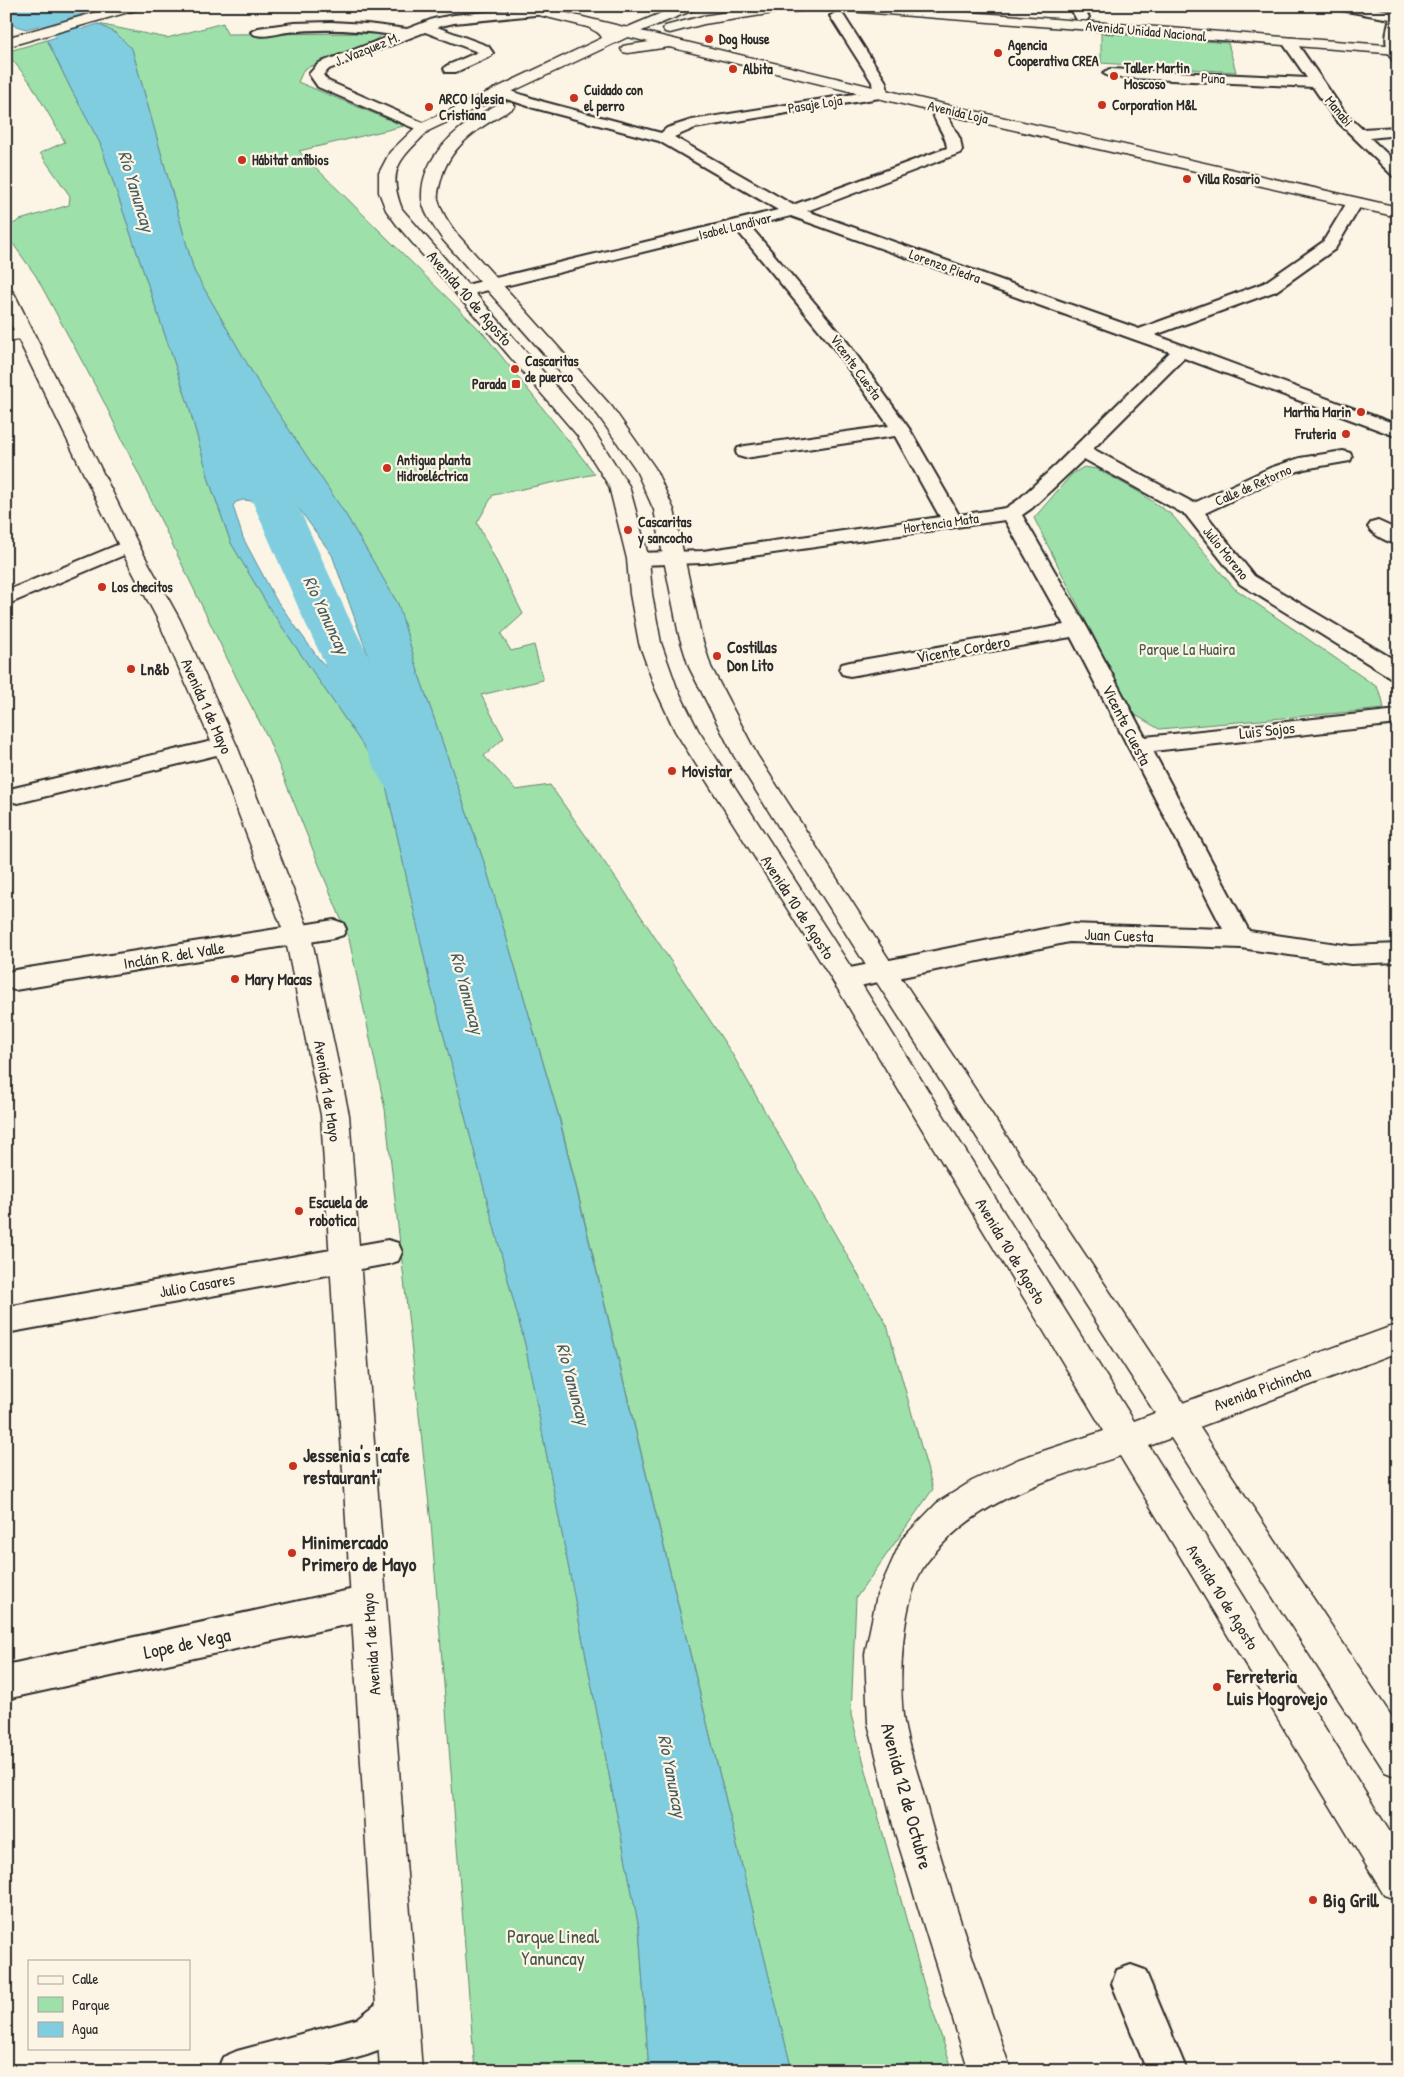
<svg xmlns="http://www.w3.org/2000/svg" width="1404" height="2077" viewBox="0 0 1404 2077" font-family="'Patrick Hand',sans-serif">
  <rect width="100%" height="100%" fill="#fcf5e5"/>
  <filter id="ink" filterUnits="userSpaceOnUse"><feTurbulence type="fractalNoise" baseFrequency=".02" numOctaves="2"/><feDisplacementMap in="SourceGraphic" scale="10" xChannelSelector="R" yChannelSelector="G"/><feConvolveMatrix kernelMatrix="1 2 1 2 8 2 1 2 1" color-interpolation-filters="sRGB"/></filter>
  <g filter="url(#ink)">
    <path fill="#9ee0aa" stroke="#64866a" d="M223 23 227 34 385 33 373 41 304 69 298 82 404 126 299 151 483 333 595 474 493 495 477 523 523 614 501 634 511 651 534 645 543 680 481 695 504 738 484 756 516 790 550 785 617 880 731 1052 887 1325 933 1489 856 1598 851 1715 924 1985 953 2071H792L560 1120 486 868 419 675 398 604 346 515 260 386 194 271 132 49 117 34 98 24 167 38Z
      M1101 33 1228 43 1236 72 1101 63Z
      M47 40 71 89 100 143 188 403 210 483 231 543 270 609 384 776 430 983 525 1344 639 1928 649 2071H475L431 1523 385 1109 349 939 267 736 237 679 104 402 36 276 6 234V228L20 220 69 205 70 196 40 153 65 142 30 82 6 52Z
      M1084 467 1097 469 1139 492 1172 515 1234 588 1377 687 1382 698 1384 709 1159 729 1132 713 1034 518 1072 474Z"/>
    <path fill="#81cde0" stroke="#5f8c98" fill-rule="evenodd" d="M6 6H54L85 14 26 29 6 23Z
      M98 24 117 34 132 49 194 271 260 386 346 515 398 604 419 675 486 868 558 1114 792 2071H649L639 1928 525 1344 430 983 384 776 270 609 231 543 210 483 188 403 100 143 71 89 47 40ZM243 500 297 506 332 555 385 703V711H378L347 689 319 659 275 598 243 538 233 506 236 502Z"/>
    <g fill="none" stroke-linecap="round" stroke-linejoin="round">
      <path fill="#81cde0" fill-rule="evenodd" d="M6 6 53 8 79 25 126 103 121 110 110 113 99 110 56 37 33 20 6 14Z
        M242 417 257 420 263 429 348 616 431 777 423 789 405 794 387 789 379 777 302 616 221 429 227 420Z"/>
      <defs>
        <path id="minor" d="M1069 6H1082L1089 17 1087 20H1077Z
          M1335 6H1363L1398 13V62L1393 61C1384 47 1385 35 1390 19L1341 10Z
          M540 7 547 11 545 14 454 23 437 27 488 46 493 53 491 56 456 72H446L444 69 446 66 478 52 425 32 329 69 323 75 328 81 428 125 430 128 428 131 423 132 318 87 309 74 319 63 393 35C358 30 323 28 288 32 279 33 258 40 251 32L258 28 294 23 331 22 367 24 407 29 433 19 454 15Z
          M837 12 842 13 886 82 888 94 886 97 695 128 674 137 793 205 947 148C946 133 933 123 932 108L934 105H944L949 119 960 139 962 150 960 153 807 211 1139 329 1264 283 1323 242 1349 199H1361L1363 202 1335 249 1276 291 1155 335 1398 425V437L1184 358 1093 449 1194 503 1270 468 1300 458 1343 451 1350 453 1352 457 1350 461 1304 469 1284 476 1205 513 1254 576 1398 662V679L1390 677 1240 584 1186 515 1084 459 1032 508 1022 515 1088 629 1145 737 1398 710V724L1153 751 1249 931 1351 946 1398 944V962L1351 964 1241 948 1069 942 845 989 836 986 832 979 836 972 845 969 1069 924 1223 929 1071 637 850 676 842 674 839 669 842 664 850 662 1064 625 1005 520 703 563 638 565 631 563 628 559 631 555 638 553 703 551 940 517 895 436 745 458 738 456 736 452 738 448 745 446 889 426 833 347 736 229 464 296 458 295 456 291 458 287 778 210 659 141 534 108 494 95 492 92 494 89H504L544 102 661 133 667 128 692 120 873 91 872 82 830 16ZM791 216 1133 339 1170 352 1056 465 1018 500 1006 508 959 515 910 430 845 339 750 226Z
          M1289 38 1294 39 1345 113 1362 129 1398 127V135L1370 138 1398 164V178L1393 176 1335 119 1313 87 1110 77 1103 73 1110 69 1307 78 1282 42Z
          M24 327 30 328 33 332 30 336 6 342V332Z
          M1378 521 1398 530V545C1388 542 1374 536 1368 527L1371 523Z
          M129 540 136 542 139 546 136 550 6 605V591Z
          M225 738 233 741 236 746 233 751 18 803 10 801 6 795 10 789 18 787Z
          M334 920 343 923 346 929 343 935 334 938 15 990 6 987V973L15 970Z
          M388 1240 398 1243 402 1252 398 1261 388 1264 6 1333V1307Z
          M368 1586 380 1591 385 1603 380 1615 368 1620 6 1699V1665Z
          M1131 1965 1145 1970 1187 2071H1147L1112 1984 1117 1970Z
          M398 1993 412 1998 417 2012 412 2026 381 2050 367 2055 311 2071H217L223 2057 237 2051 357 2019 384 1998Z"/>
        <path id="tertiary" d="M118 6H141L139 9 6 47V38Z
          M512 6H537L939 103 1398 207V217L939 113 514 9Z
          M1398 1324V1352L1178 1435 1166 1431 1162 1420 1166 1409Z"/>
        <path id="secondary" d="M678 6H698L696 9 632 35 428 131C401 159 386 168 402 209L592 428 629 486 649 559 652 594 661 643 677 688 698 730 854 972 1134 1421 1155 1413 874 978 734 756 689 667 679 635 654 510 635 468 598 415 443 240C435 228 421 210 422 195 422 158 455 129 484 112 493 107 502 100 512 103L515 106 512 109C483 125 452 143 442 176 440 184 437 192 438 199 441 212 449 223 456 233L612 407 655 468 674 510 701 635 711 667 757 755 892 964 1398 1726V1777L1385 1772 1171 1438 1149 1446 1398 1845V1900L1384 1895 1120 1456C1048 1480 975 1499 927 1562 901 1595 898 1682 904 1723 908 1747 917 1770 923 1793 947 1887 980 1979 1011 2071H969L895 1833 868 1723 865 1654 877 1595 902 1539 937 1503 972 1481 1019 1459 1104 1431 836 986 675 731 655 688 639 643 630 594 627 559 609 486 577 435 397 225 386 210 379 192V173L390 152 418 125 602 38C600 31 589 30 585 24L587 21C597 19 608 25 614 33Z
          M765 6H779L780 8 781 6H811C804 12 788 14 781 9L774 13 704 24 670 33 665 32 663 29 665 26 703 16Z
          M828 6H891L1398 46V54L835 10Z
          M671 39 676 40 678 43 676 46 628 53 623 52 621 49 623 46 628 45Z
          M6 290 12 291 15 295 139 546 180 620 237 746 311 936 349 1115 422 2071H380L321 1115 285 936 213 746 158 620 119 546 6 314Z"/>
      </defs>
      <use href="#minor" stroke="#2b2b2b" stroke-width="4"/>
      <use href="#tertiary" stroke="#2b2b2b" stroke-width="3"/>
      <use href="#secondary" stroke="#2b2b2b" stroke-width="3"/>
      <use href="#minor" fill="#fcf5e5" fill-rule="evenodd"/>
      <use href="#tertiary" fill="#fcf5e5" fill-rule="evenodd"/>
      <use href="#secondary" fill="#fcf5e5" fill-rule="evenodd"/>
    </g>
  </g>
  <g fill="#c8321e" stroke="#fcf5e5" stroke-width="2">
    <circle cx="709" cy="39" r="5"/>
    <circle cx="998" cy="53" r="5"/>
    <circle cx="733" cy="69" r="5"/>
    <circle cx="1114" cy="76" r="5"/>
    <circle cx="574" cy="98" r="5"/>
    <circle cx="1102" cy="105" r="5"/>
    <circle cx="429" cy="107" r="5"/>
    <circle cx="242" cy="160" r="5"/>
    <circle cx="1187" cy="179" r="5"/>
    <circle cx="515" cy="369" r="5"/>
    <rect x="511" y="379" width="10" height="10" rx="2.5"/>
    <circle cx="1361" cy="412" r="5"/>
    <circle cx="1346" cy="434" r="5"/>
    <circle cx="387" cy="468" r="5"/>
    <circle cx="628" cy="530" r="5"/>
    <circle cx="102" cy="587" r="5"/>
    <circle cx="717" cy="656" r="5"/>
    <circle cx="131" cy="669" r="5"/>
    <circle cx="672" cy="771" r="5"/>
    <circle cx="235" cy="979" r="5"/>
    <circle cx="299" cy="1211" r="5"/>
    <circle cx="293" cy="1466" r="5"/>
    <circle cx="292" cy="1553" r="5"/>
    <circle cx="1217" cy="1687" r="5"/>
    <circle cx="1313" cy="1900" r="5"/>
  </g>
  <g text-anchor="middle" stroke-width="4.5" stroke-linejoin="round" paint-order="stroke">
    <g font-size="14" fill="#2b2b2b" stroke="#fcf5e5">
      <text transform="translate(1146 31) rotate(5)" y="5">Avenida Unidad Nacional</text>
      <text transform="translate(367 49) rotate(-22)" y="5">J. Vazquez M.</text>
      <text transform="translate(1213 78) rotate(3)" y="5">Puna</text>
      <text transform="translate(815 104) rotate(-9)" y="5">Pasaje Loja</text>
      <text transform="translate(1339 111) rotate(51)" y="5">Manabi</text>
      <text transform="translate(958 112) rotate(13)" y="5">Avenida Loja</text>
      <text transform="translate(735 226) rotate(-14)" y="5">Isabel Landívar</text>
      <text transform="translate(945 266) rotate(20)" y="5">Lorenzo Piedra</text>
      <text transform="translate(856 367) rotate(54)" y="5">Vicente Cuesta</text>
      <text transform="translate(1253 485) rotate(-24)" y="5">Calle de Retorno</text>
      <text transform="translate(941 523) rotate(-8)" y="5">Hortencia Mata</text>
      <text transform="translate(1226 553) rotate(51)" y="5">Julio Moreno</text>
    </g>
    <g font-size="14" font-weight="bold" fill="#2b2b2b" stroke="#fcf5e5" text-anchor="start">
      <text x="719" y="44">Dog House</text>
      <text x="1008" y="50">Agencia<tspan x="1008" dy="16">Cooperativa CREA</tspan></text>
      <text x="1124" y="73">Taller Martin<tspan x="1124" dy="16">Moscoso</tspan></text>
      <text x="743" y="74">Albita</text>
      <text x="584" y="95">Cuidado con<tspan x="584" dy="16">el perro</tspan></text>
      <text x="439" y="104">ARCO Iglesia<tspan x="439" dy="16">Cristiana</tspan></text>
      <text x="1112" y="110">Corporation M&amp;L</text>
      <text x="252" y="165">Hábitat anfibios</text>
      <text x="1197" y="184">Villa Rosario</text>
      <text x="525" y="366">Cascaritas<tspan x="525" dy="16">de puerco</tspan></text>
      <text x="506" y="389" text-anchor="end">Parada</text>
      <text x="1351" y="417" text-anchor="end">Martha Marin</text>
      <text x="1336" y="439" text-anchor="end">Fruteria</text>
      <text x="397" y="465">Antigua planta<tspan x="397" dy="16">Hidroeléctrica</tspan></text>
      <text x="638" y="527">Cascaritas<tspan x="638" dy="16">y sancocho</tspan></text>
      <text x="112" y="592">Los checitos</text>
    </g>
    <g font-size="16" fill="#2b2b2b" stroke="#fcf5e5">
      <text transform="translate(470 298) rotate(49)" y="6">Avenida 10 de Agosto</text>
      <text transform="translate(963 649) rotate(-10)" y="6">Vicente Cordero</text>
      <text transform="translate(207 706) rotate(66)" y="6">Avenida 1 de Mayo</text>
      <text transform="translate(1127 725) rotate(63)" y="6">Vicente Cuesta</text>
      <text transform="translate(1267 730) rotate(-6)" y="6">Luis Sojos</text>
      <text transform="translate(798 907) rotate(57)" y="6">Avenida 10 de Agosto</text>
      <text transform="translate(1119 935) rotate(2)" y="6">Juan Cuesta</text>
      <text transform="translate(174 955) rotate(-9)" y="6">Inclán R. del Valle</text>
      <text transform="translate(328 1091) rotate(81)" y="6">Avenida 1 de Mayo</text>
      <text transform="translate(1011 1251) rotate(59)" y="6">Avenida 10 de Agosto</text>
      <text transform="translate(197 1285) rotate(-10)" y="6">Julio Casares</text>
      <text transform="translate(1262 1388) rotate(-20)" y="6">Avenida Pichincha</text>
      <text transform="translate(1223 1597) rotate(58)" y="6">Avenida 10 de Agosto</text>
      <text transform="translate(371 1644) rotate(-94)" y="6">Avenida 1 de Mayo</text>
    </g>
    <g font-size="16" font-weight="bold" fill="#2b2b2b" stroke="#fcf5e5" text-anchor="start">
      <text x="727" y="653">Costillas<tspan x="727" dy="18">Don Lito</tspan></text>
      <text x="141" y="675">Ln&amp;b</text>
      <text x="682" y="777">Movistar</text>
      <text x="245" y="985">Mary Macas</text>
      <text x="309" y="1208">Escuela de<tspan x="309" dy="18">robotica</tspan></text>
    </g>
    <g font-size="16" fill="#48584b" stroke="#fcf5e5">
      <text x="1187" y="655">Parque La Huaira</text>
    </g>
    <g font-size="18" font-style="italic" fill="#455c61" stroke="#fcf5e5">
      <text transform="translate(136 191) rotate(73)" y="6">Río Yanuncay</text>
      <text transform="translate(326 615) rotate(65)" y="6">Río Yanuncay</text>
      <text transform="translate(467 993) rotate(75)" y="6">Río Yanuncay</text>
      <text transform="translate(573 1384) rotate(75)" y="6">Río Yanuncay</text>
      <text transform="translate(672 1776) rotate(79)" y="6">Río Yanuncay</text>
    </g>
    <g font-size="19" font-weight="bold" fill="#2b2b2b" stroke="#fcf5e5" text-anchor="start">
      <text x="303" y="1462">Jessenia's "cafe<tspan x="303" dy="22">restaurant"</tspan></text>
      <text x="302" y="1549">Minimercado<tspan x="302" dy="22">Primero de Mayo</tspan></text>
      <text x="1227" y="1683">Ferreteria<tspan x="1227" dy="22">Luis Mogrovejo</tspan></text>
      <text x="1323" y="1907">Big Grill</text>
    </g>
    <g font-size="19" fill="#2b2b2b" stroke="#fcf5e5">
      <text transform="translate(187 1643) rotate(-12)" y="7">Lope de Vega</text>
      <text transform="translate(907 1796) rotate(75)" y="7">Avenida 12 de Octubre</text>
    </g>
    <g font-size="19" fill="#48584b" stroke="#fcf5e5">
      <text x="553" y="1943">Parque Lineal<tspan x="553" dy="22">Yanuncay</tspan></text>
    </g>
  </g>
  <rect width="1404" height="2077" fill="none" stroke="#fcf5e5" stroke-width="25"/>
  <rect x="12" y="12" width="1379" height="2052" fill="none" stroke="#2b2b2b" stroke-width="2" filter="url(#ink)"/>
  <rect x="28" y="1960" width="162" height="90" fill="#fcf5e5" stroke="#a8a49b"/>
  <rect x="38" y="1976" width="25" height="8" fill="#fcf5e5" stroke="#a8a49b"/>
  <text x="72" y="1984" font-size="15" fill="#2b2b2b">Calle</text>
  <rect x="38" y="1997" width="25" height="15" fill="#9ee0aa" stroke="#a8a49b"/>
  <text x="72" y="2010" font-size="15" fill="#2b2b2b">Parque</text>
  <rect x="38" y="2022" width="25" height="15" fill="#81cde0" stroke="#a8a49b"/>
  <text x="72" y="2034" font-size="15" fill="#2b2b2b">Agua</text>
</svg>
